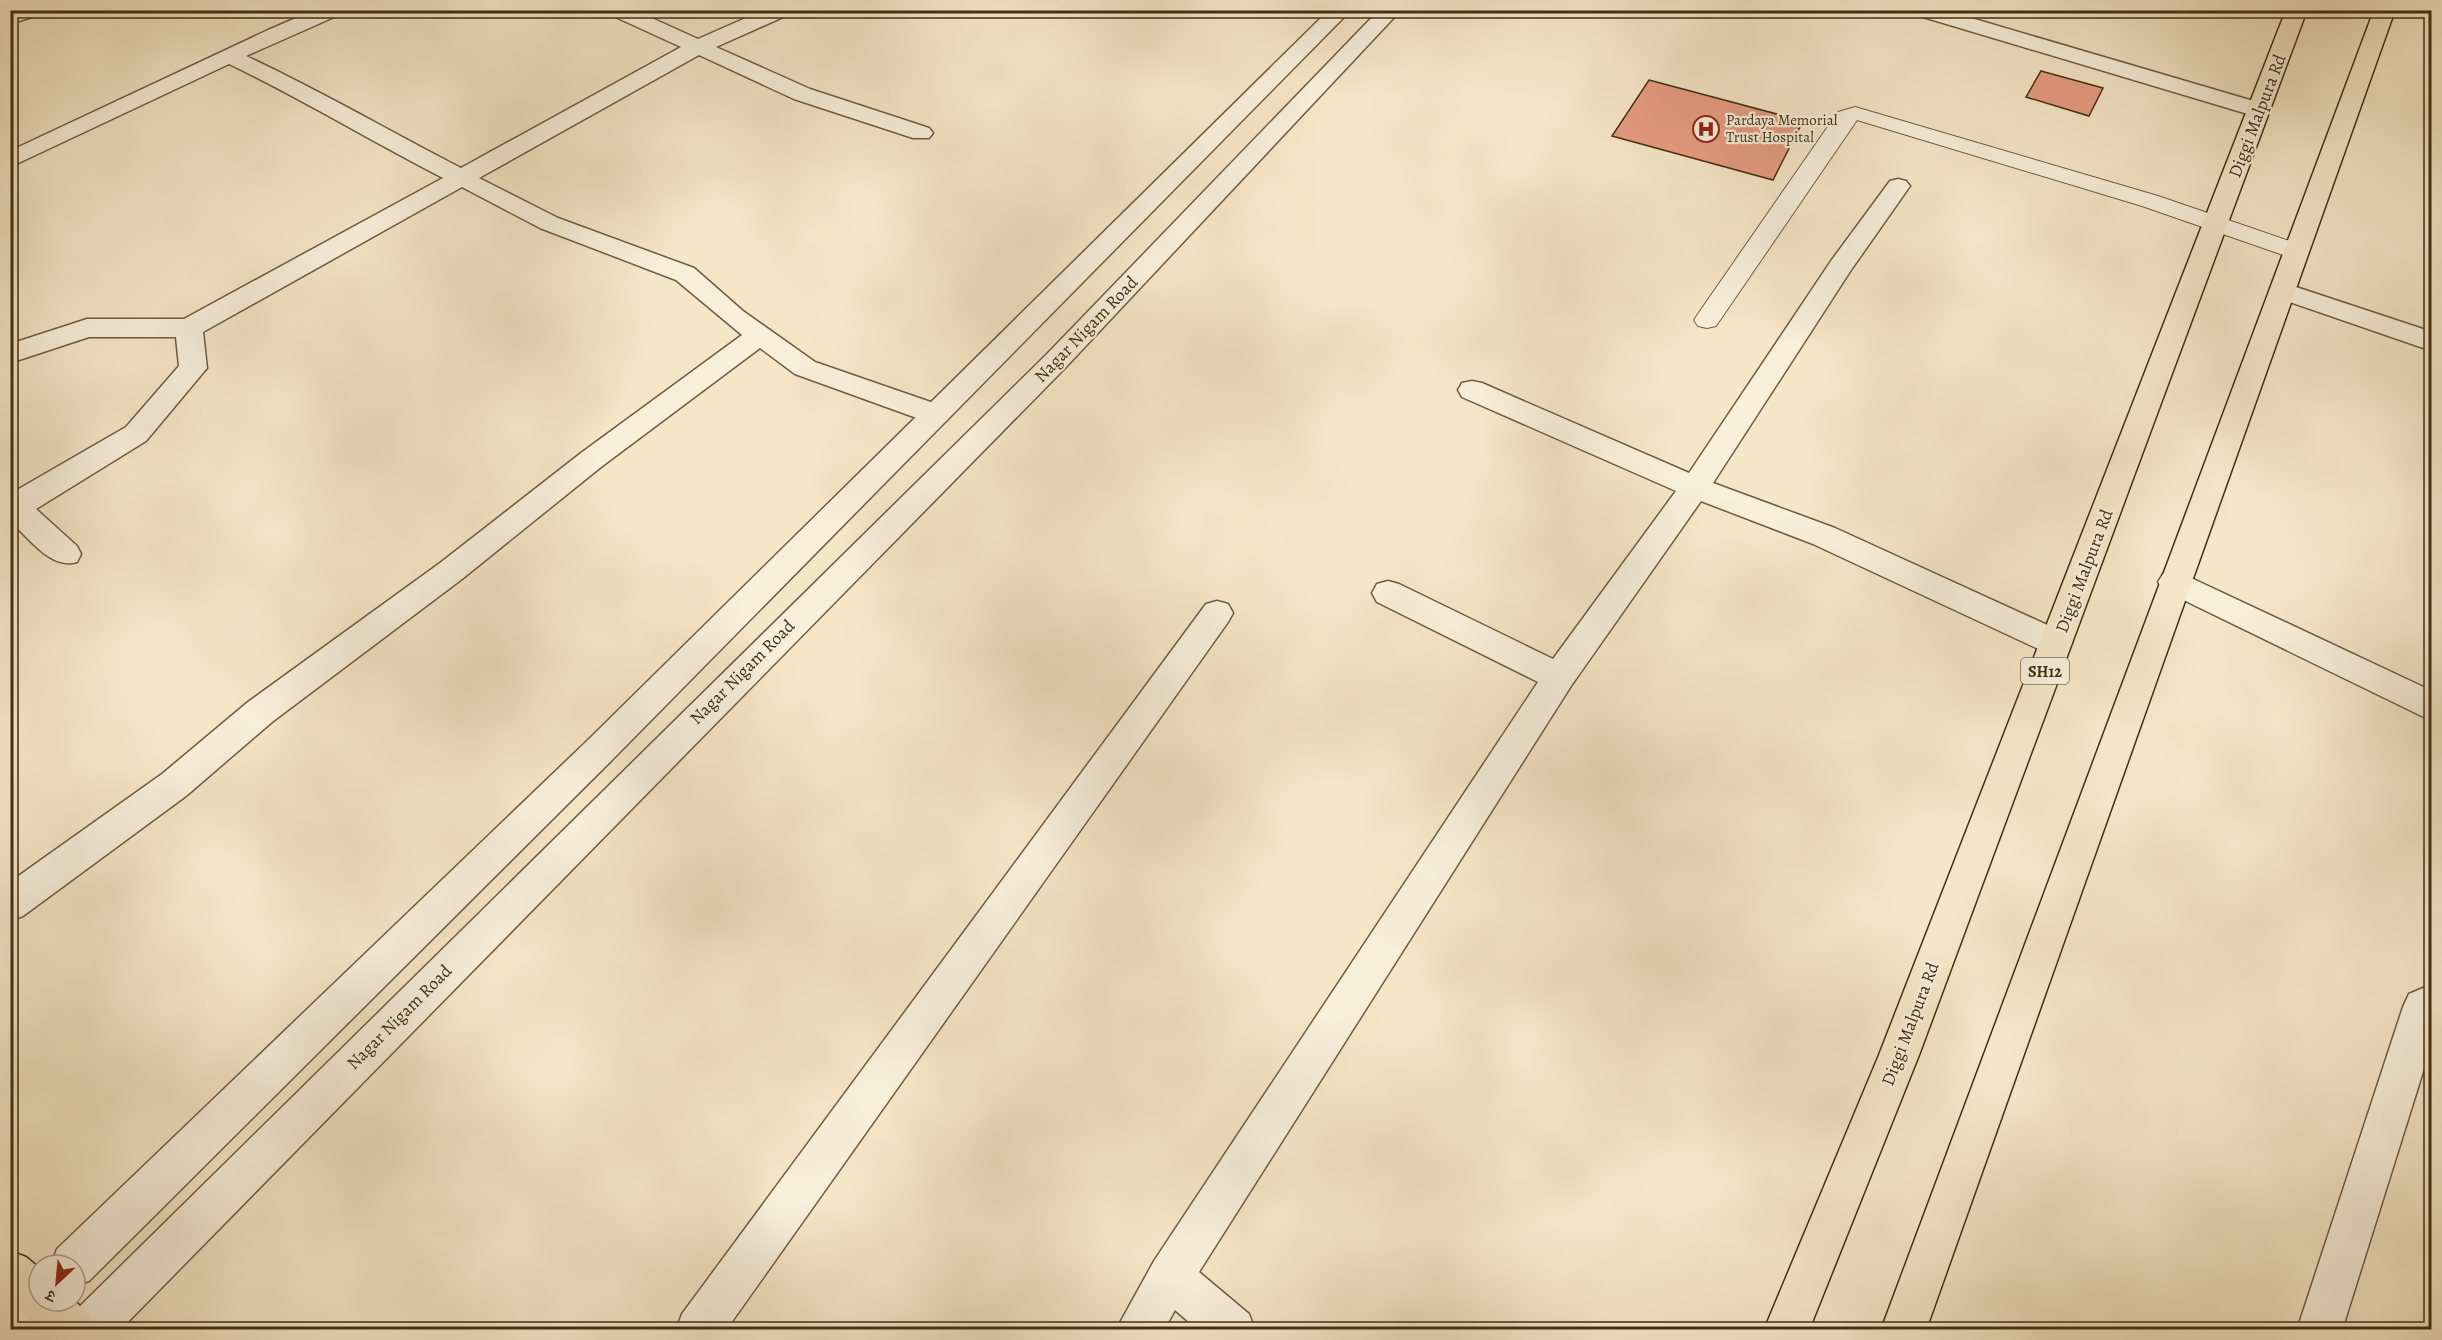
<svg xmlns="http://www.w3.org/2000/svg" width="2442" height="1340" viewBox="0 0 2442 1340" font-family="Alegreya,'Noto Serif Devanagari',serif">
  <rect width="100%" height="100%" fill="#f5e6c7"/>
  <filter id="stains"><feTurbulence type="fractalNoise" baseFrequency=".00333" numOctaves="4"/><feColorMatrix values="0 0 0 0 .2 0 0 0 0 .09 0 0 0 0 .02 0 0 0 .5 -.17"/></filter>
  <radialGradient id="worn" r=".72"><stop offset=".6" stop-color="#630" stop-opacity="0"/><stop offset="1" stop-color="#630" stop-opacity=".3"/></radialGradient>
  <path fill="#e69c82" stroke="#422e16" stroke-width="1.5" d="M2041 71 2103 88 2089 116 2026 97Z
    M1649 80 1803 121 1773 180 1612 136Z"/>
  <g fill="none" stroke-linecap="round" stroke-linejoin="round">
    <defs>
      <path id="service" d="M1855 107 2158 196 2304 246 2307 251 2304 256 2295 258 2286 256 2142 206 1857 120 1716 326 1707 328 1698 326 1694 320 1698 314 1838 112Z"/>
      <path id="minor" d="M44 10 41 14 10 24V11Z
        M315 10H344L341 14 246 56C319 90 389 131 461 168L681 47 609 14 606 10H634L698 39 764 10H793L790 14 716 47 810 89 929 128 933 133 929 138H913L794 99 699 55 479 178 558 218 694 268 743 311 815 362 945 407 949 414 945 421 935 424 925 421 795 374 760 348 601 467 462 579 272 722 186 796 23 916 10 921V882L162 774 248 702 440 563 581 453 742 335 676 280 540 228 462 187 203 332 207 368 146 441 36 509 77 546 81 554 77 562C51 570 29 538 10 521V494L126 427 179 366 176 337H89L10 363V344L87 319H184L443 178C371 141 302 99 229 64L10 167V151L268 30Z
        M1910 10H1944L2267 105 2270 110 2267 115H2251L1913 14Z
        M1898 179 1906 181 1910 186 1851 270 1713 483 1835 528 2067 634 2072 643 2067 652 2056 656 2045 652 1813 544 1701 501 1571 686 1199 1272 1249 1314 1255 1330H1198L1175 1310 1164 1330H1116L1154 1261 1538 682 1377 602 1372 593 1377 584 1388 581 1399 584 1553 659 1676 491 1462 397 1458 390 1462 383 1472 381 1482 383 1689 473 1831 261 1890 181Z
        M2284 283 2432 332V351L2275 297 2271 291 2275 285Z
        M2174 570 2432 691V721L2163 590 2158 582 2163 574Z
        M1217 601 1228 604 1233 613 1228 622 726 1330H676L682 1314 1206 604Z
        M2423 988 2432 992V1043L2342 1330H2297L2403 1007 2409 994Z"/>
      <path id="tertiary" d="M1329 10H1351L612 760 89 1281 75 1286V1265H51L57 1249 588 740Z
        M1379 10H1401L1066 367 120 1330H66L72 1314 1046 355Z
        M39 1276V1301H60L55 1314 37 1330H10V1293L23 1282Z"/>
      <path id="primary" d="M2286 10H2307L1919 1055 1809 1330H1764L1879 1055Z
        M2374 10H2395L1926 1330H1881Z"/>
      <path id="trunk" d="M10 1251 26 1257 39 1268V1301H75L88 1314 94 1330H40L10 1302Z"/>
    </defs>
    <use href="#service" stroke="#6f5c42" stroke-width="2"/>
    <use href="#minor" stroke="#6f5c42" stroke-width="3"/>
    <use href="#tertiary" stroke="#6f5c42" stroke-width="3"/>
    <use href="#primary" stroke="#422e16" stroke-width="3"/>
    <use href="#trunk" stroke="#422e16" stroke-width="3"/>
    <use href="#service" fill="#f8efdb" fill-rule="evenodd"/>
    <use href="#minor" fill="#f8efdb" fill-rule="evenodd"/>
    <use href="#tertiary" fill="#f8efdb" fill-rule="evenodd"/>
    <use href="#primary" fill="#f5e6c7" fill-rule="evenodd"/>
    <use href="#trunk" fill="#f5e6c7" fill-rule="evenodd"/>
  </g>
  <defs>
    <symbol id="hospital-ring" viewBox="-11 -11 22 22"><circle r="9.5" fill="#f8efdb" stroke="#8f2418" stroke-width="1.5"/><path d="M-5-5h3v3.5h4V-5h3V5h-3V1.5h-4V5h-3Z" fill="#8f2418"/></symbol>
  </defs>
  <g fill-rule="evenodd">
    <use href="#hospital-ring" x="1691" y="114" width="30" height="30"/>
  </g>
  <g text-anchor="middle" stroke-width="4.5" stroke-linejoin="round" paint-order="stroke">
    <g font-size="15" fill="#422e16" stroke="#f8efdb" text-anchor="start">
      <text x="1726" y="125">Pardaya Memorial<tspan x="1726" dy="17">Trust Hospital</tspan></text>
    </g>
    <rect fill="#f8efdb" stroke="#796851" stroke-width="1.5" x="2021" y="658" width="48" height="26" rx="4.5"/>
    <g font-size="16" font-weight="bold" fill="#422e16">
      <text x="2045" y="677">SH12</text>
    </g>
    <g font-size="18" fill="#422e16" stroke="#f8efdb">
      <text transform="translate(2257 116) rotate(-69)" y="6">Diggi Malpura Rd</text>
      <text transform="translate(1086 329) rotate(-46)" y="6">Nagar Nigam Road</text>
      <text transform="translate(2084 571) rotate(-69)" y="6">Diggi Malpura Rd</text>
      <text transform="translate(742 672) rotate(-45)" y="6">Nagar Nigam Road</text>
      <text transform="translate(399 1017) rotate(-45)" y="6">Nagar Nigam Road</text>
      <text transform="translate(1910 1024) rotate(-69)" y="6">Diggi Malpura Rd</text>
    </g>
  </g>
  <rect width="2442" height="1340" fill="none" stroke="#f5e6c7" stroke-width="36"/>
  <rect x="12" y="12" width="2418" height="1316" fill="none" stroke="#422e16" stroke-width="3"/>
  <rect x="18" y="18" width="2406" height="1304" fill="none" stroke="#422e16" stroke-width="1.5"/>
  <g transform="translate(57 1283) rotate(206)"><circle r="28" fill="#f8efdb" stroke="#afa28c" stroke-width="1.5"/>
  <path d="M0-4.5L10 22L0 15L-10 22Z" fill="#8f2418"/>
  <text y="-9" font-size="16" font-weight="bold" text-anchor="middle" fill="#422e16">उ</text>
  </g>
  <rect width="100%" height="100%" filter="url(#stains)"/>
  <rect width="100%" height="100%" fill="url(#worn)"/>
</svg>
